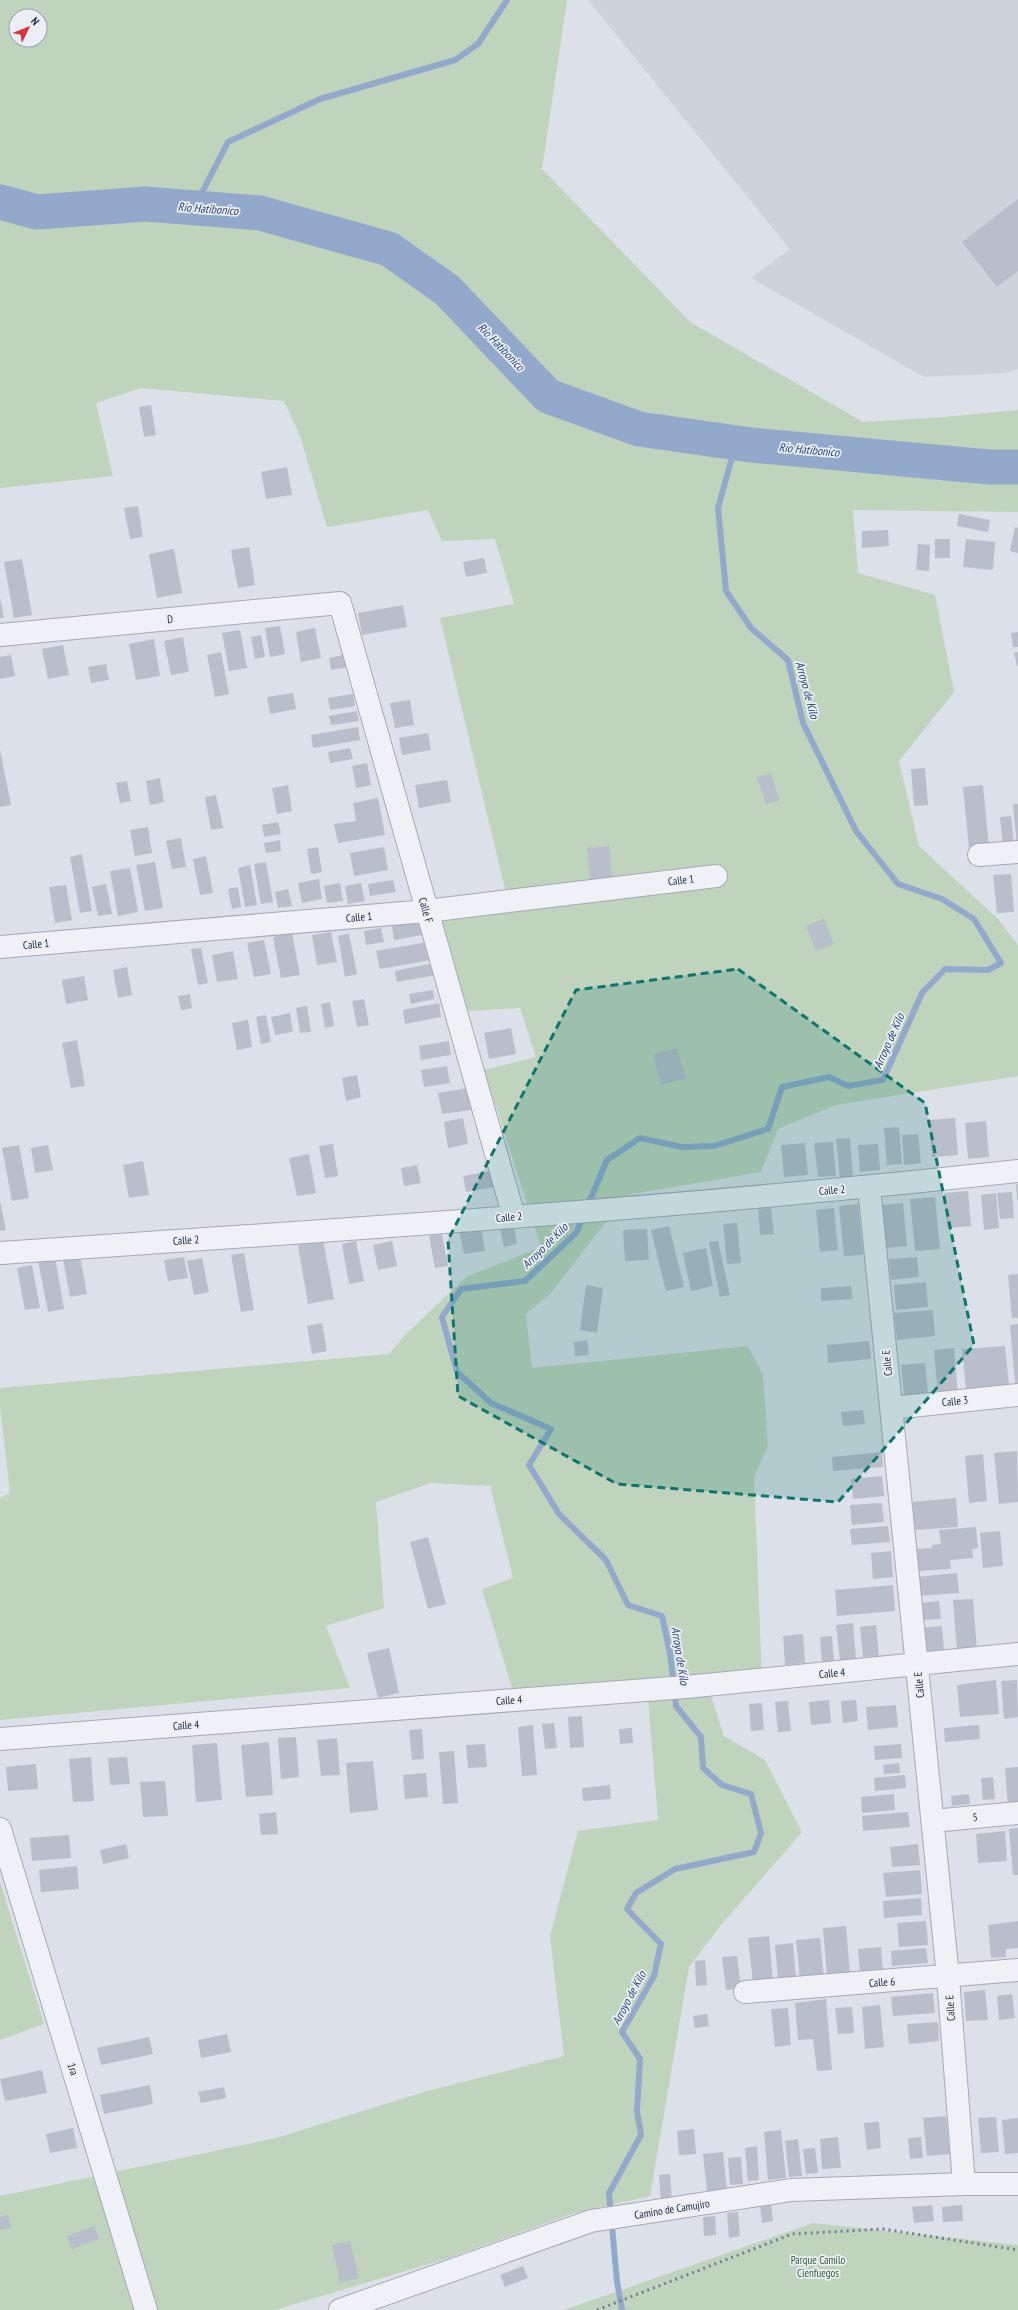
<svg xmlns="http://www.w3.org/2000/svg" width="1018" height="2310" viewBox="0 0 1018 2310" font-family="'PT Sans Narrow',sans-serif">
  <rect width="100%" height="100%" fill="#dce0e8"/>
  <path fill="#ced2dd" d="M588 0H1018V369L1005 373 924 377 751 278 790 249Z"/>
  <path fill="#c0d3bc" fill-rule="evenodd" d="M0 0H567L542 169 690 322 863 422 944 417 1018 410V512L853 510 858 573 935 595 954 692 899 761 919 846 998 919 1018 945V1076L836 1105 778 1129 761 1172 627 1195 550 1294 526 1314 532 1368 748 1346 763 1375 768 1446 754 1477 762 1680 710 1693 724 1736 765 1760 802 1832 721 1925 689 1967 650 2196 574 2213 449 2258 275 2310H0V2196L276 2138 424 2092 564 2056 550 1936 578 1831 658 1820 648 1698 516 1701 482 1589 513 1578 490 1486 431 1483 376 1502 384 1608 326 1626 350 1688 0 1720V1498L10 1493 0 1406V1388L389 1354 405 1335 466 1277 541 1247 484 1070 536 1057 520 1008 468 1011 440 922 510 910 440 618 514 604 495 539 442 541 428 510 327 527 300 436 284 401 141 388 96 403 113 476 0 488ZM16 16H40V40H16Z
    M0 1882 44 2024 0 2040Z
    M813 2223 1018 2245V2310H564Z"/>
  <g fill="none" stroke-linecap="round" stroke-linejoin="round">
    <path stroke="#93a9cc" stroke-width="6" d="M194 208 228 142 320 99 455 60 478 44 507 0
      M587 1207 607 1160 640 1138 682 1147 714 1146 768 1129 782 1087 829 1077 848 1086 883 1080 922 993 945 969 988 970 1001 963 974 919 942 899 898 884 856 831 803 723 788 660 751 628 726 591 718 508 736 443
      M584 1215 576 1233 525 1281 461 1289 442 1317 457 1372 491 1403 551 1429 529 1465 559 1514 606 1560 628 1605 662 1616 670 1653 676 1706 701 1737 703 1768 722 1785 751 1794 761 1833 754 1852 675 1869 636 1893 627 1909 661 1944 654 1976 622 2032 640 2059 637 2111 641 2135 609 2193 617 2281 622 2310"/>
    <path stroke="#93a9cc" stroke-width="35" d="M0 202 37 212 146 204 260 213 389 249 447 290 548 396 639 429 751 445 989 467H1018"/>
  </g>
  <path fill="#b9becb" d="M1018 199V271L997 287 962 242Z
    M151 405 156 435 144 437 139 407Z
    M287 467 292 495 266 499 261 472Z
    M138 506 143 537 130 539 124 508Z
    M959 514 990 520 988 532 957 526Z
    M1015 527 1018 528V553L1010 551Z
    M888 530 889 546 862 548V531Z
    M935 539H950V558H935Z
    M966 539 995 542 993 570 963 567Z
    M918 544 930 545 929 571 916 570Z
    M249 547 255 585 238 588 231 550Z
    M174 549 182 593 157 598 149 554Z
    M484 558 487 573 466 577 463 562Z
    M22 559 32 615 14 618 4 562Z
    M0 598 4 618H0Z
    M403 605 407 627 362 635 358 613Z
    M280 626 285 654 270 657 265 628Z
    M315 628 321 658 301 662 296 632Z
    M240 630 247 668 229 671 222 633Z
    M1018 632V647H1013L1011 633Z
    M261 635 265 657 255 659 251 637Z
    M183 637 189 672 171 675 164 641Z
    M154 639 160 676 136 680 129 644Z
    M63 645 69 675 48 679 42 649Z
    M221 652 229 694 215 697 207 655Z
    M1018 652V666H1017L1014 653Z
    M347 654 349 667 331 670 329 658Z
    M11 655 15 676 0 679V657Z
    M106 664 109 680 91 683 88 667Z
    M293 693 296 709 270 714 267 697Z
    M353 694 355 706 330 710 328 698Z
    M410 700 414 725 395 728 390 703Z
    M357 711 359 721 331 725 329 716Z
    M358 727 360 740 313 748 311 735Z
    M428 733 431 750 402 755 399 738Z
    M350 748 353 759 330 763 328 752Z
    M0 750 11 805 0 807Z
    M367 763 371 785 356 788 352 766Z
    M925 768 928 805 914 806 911 769Z
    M771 773 779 800 766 804 757 777Z
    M160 778 164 802 150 805 146 781Z
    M447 780 451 802 419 808 415 785Z
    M127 781 131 801 120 803 116 783Z
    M288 785 292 811 277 814 272 788Z
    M983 785 989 847 969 849 963 787Z
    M216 795 223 828 211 830 205 797Z
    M378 798 385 835 338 843 334 824 356 821 353 803Z
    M1013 804H1018V846L1017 847Z
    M1011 816 1014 846 1003 847 1000 817Z
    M278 822 281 834 264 837 262 825Z
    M148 827 152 853 135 856 130 830Z
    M181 838 186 867 172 869 166 841Z
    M280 840 281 851 266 853 264 843Z
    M609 846 612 879 590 881 587 848Z
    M318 847 322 872 311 874 307 849Z
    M384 847 388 870 354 876 350 853Z
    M82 854 92 911 80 913 70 857Z
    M206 856 213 893 200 895 193 859Z
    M155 862 163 908 145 911 136 865Z
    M266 862 273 902 261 904 254 864Z
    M250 865 257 905 245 907 238 868Z
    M130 868 138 912 118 916 110 871Z
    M1011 874 1014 912 997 913 993 875Z
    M319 879 322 899 302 903 298 883Z
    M393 880 396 892 370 896 368 884Z
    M340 883 343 901 327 903 324 886Z
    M361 883 365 901 348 904 345 886Z
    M106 884 112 914 98 916 92 887Z
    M66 885 72 920 55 923 49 887Z
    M238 887 241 907 232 909 228 889Z
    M288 889 292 906 278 908 275 892Z
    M824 919 834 944 816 951 806 926Z
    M419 921 422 935 394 940 392 926Z
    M381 928 384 942 366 945 364 931Z
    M331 932 337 962 317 965 312 935Z
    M292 933 300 975 281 978 273 937Z
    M349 934 357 974 345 977 338 936Z
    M264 940 271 974 254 977 247 943Z
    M428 942 431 960 380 969 376 951Z
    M201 948 208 983 198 985 191 949Z
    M233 951 238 979 217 982 212 955Z
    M434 963 436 975 397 982 395 971Z
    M127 967 132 995 118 998 113 970Z
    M84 976 88 1000 66 1004 62 980Z
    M433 990 434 999 411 1004 409 994Z
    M190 994 192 1008 181 1010 178 996Z
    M364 999 369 1025 357 1027 352 1001Z
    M330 1002 334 1026 325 1028 321 1004Z
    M439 1003 441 1017 405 1024 403 1010Z
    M307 1006 311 1032 300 1033 296 1008Z
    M290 1013 293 1032 275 1035 271 1017Z
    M266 1015 271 1042 261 1044 256 1017Z
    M248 1020 252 1047 237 1050 232 1023Z
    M511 1028 516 1054 489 1059 484 1033Z
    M77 1040 85 1086 71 1088 62 1043Z
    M449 1041 451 1055 421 1060 419 1046Z
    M677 1048 686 1079 661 1085 653 1054Z
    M447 1066 450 1083 424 1087 421 1070Z
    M357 1075 361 1097 346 1101 342 1078Z
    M467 1088 471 1110 442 1114 438 1093Z
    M463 1118 468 1144 448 1148 444 1122Z
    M955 1118 958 1155 932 1157 929 1120Z
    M986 1121 989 1157 968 1159 965 1123Z
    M899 1127 902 1164 887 1165 884 1128Z
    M918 1134 921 1163 904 1165 902 1135Z
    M850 1138 853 1177 840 1178 836 1139Z
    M833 1142 836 1176 818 1177 814 1143Z
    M805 1143 808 1175 784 1177 781 1145Z
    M333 1144 338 1176 325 1178 319 1146Z
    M878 1144 880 1170 860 1172 858 1145Z
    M19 1145 29 1198 12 1201 2 1148Z
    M48 1145 53 1170 35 1173 31 1148Z
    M309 1154 316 1193 297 1196 289 1158Z
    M143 1161 149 1195 129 1198 123 1165Z
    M417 1165 421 1183 404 1186 401 1168Z
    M491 1171 494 1187 466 1192 463 1176Z
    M1016 1184H1018V1200H1017Z
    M968 1191 971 1226 947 1228 944 1193Z
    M1012 1192 1014 1218 1000 1219 997 1193Z
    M996 1193 999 1228 984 1230 981 1195Z
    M935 1197 940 1249 915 1251 910 1199Z
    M0 1201 6 1230 0 1231Z
    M903 1203 907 1246 886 1248 882 1205Z
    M858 1204 863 1255 844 1256 839 1206Z
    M771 1208 774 1234 760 1235 758 1209Z
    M834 1208 838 1250 820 1252 816 1210Z
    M737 1223 741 1263 727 1264 723 1224Z
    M514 1226 517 1244 504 1247 500 1228Z
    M669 1226 684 1287 666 1291 651 1230Z
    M481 1227 485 1251 464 1254 459 1231Z
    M647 1229 649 1260 625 1261 623 1230Z
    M442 1234 448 1266 435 1268 429 1236Z
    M323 1240 334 1299 308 1304 298 1245Z
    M356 1241 364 1281 349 1284 342 1244Z
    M392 1241 397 1266 378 1270 373 1245Z
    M718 1241 730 1295 720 1297 709 1242Z
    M706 1248 713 1286 691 1291 683 1253Z
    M244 1253 254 1310 241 1312 231 1255Z
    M80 1256 87 1294 70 1297 63 1259Z
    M55 1257 64 1309 48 1312 38 1260Z
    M184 1257 188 1278 168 1281 164 1260Z
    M917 1257 919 1277 891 1280 889 1259Z
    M202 1258 209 1292 194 1295 187 1261Z
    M32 1265 40 1308 25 1310 17 1268Z
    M1018 1274V1318H1012L1008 1275Z
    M926 1282 928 1307 896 1310 894 1285Z
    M586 1285 603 1288 597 1333 580 1330Z
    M851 1286 853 1299 821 1301V1288Z
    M933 1310 935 1336 897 1340 894 1313Z
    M322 1323 327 1351 312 1354 307 1326Z
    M1018 1324V1383H1015L1010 1325Z
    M587 1340 589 1355 575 1356 574 1342Z
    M869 1341 871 1359 828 1363 827 1345Z
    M1005 1346 1009 1385 966 1389 962 1349Z
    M954 1348 958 1395 938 1396 934 1350Z
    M925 1363 928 1393 904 1395 901 1365Z
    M863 1410 865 1424 843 1426 841 1412Z
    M1017 1451 1018 1502 999 1504 994 1453Z
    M882 1452 883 1467 833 1471 832 1457Z
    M983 1454 987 1501 969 1503 965 1456Z
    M882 1476 884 1496 853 1499 851 1479Z
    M956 1498 958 1527 915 1530 913 1502Z
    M882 1503 884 1522 852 1525 850 1505Z
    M888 1526 890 1542 852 1545 850 1529Z
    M976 1527 978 1548 972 1549 973 1558 950 1560 951 1569 917 1571 915 1549 932 1548V1545L941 1544 939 1530Z
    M1000 1531 1003 1566 983 1568 980 1533Z
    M428 1537 446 1604 428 1609 410 1542Z
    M891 1551 893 1577 873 1579 871 1553Z
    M957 1573 959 1593 917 1596 915 1577Z
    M893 1585 895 1611 837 1616 835 1590Z
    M973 1599 977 1650 957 1651 953 1600Z
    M939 1601 941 1619 920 1620 919 1603Z
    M853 1623 856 1659 840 1660 836 1625Z
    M876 1625 879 1656 863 1657 860 1627Z
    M942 1626 944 1651 921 1653 919 1628Z
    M803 1634 805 1663 785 1665 783 1636Z
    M832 1636 834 1663 822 1664 820 1637Z
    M389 1648 399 1693 378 1698 367 1653Z
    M996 1680 999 1714 960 1717 957 1685Z
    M1017 1680 1018 1717 1004 1719 1001 1681Z
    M829 1700 831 1723 811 1725 809 1702Z
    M856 1700 858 1721 843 1723 841 1701Z
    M788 1701 791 1731 778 1732 775 1702Z
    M762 1703 764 1730 751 1731 749 1704Z
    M896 1705 898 1727 868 1730 866 1707Z
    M582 1716 584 1747 570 1748 568 1717Z
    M554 1723 557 1748 545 1749 542 1724Z
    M533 1725 537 1775 522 1776 518 1727Z
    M979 1725 980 1739 945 1742 944 1728Z
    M632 1728 633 1743 620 1744 619 1729Z
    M422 1729 424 1759 412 1760 409 1730Z
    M296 1737 299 1777 281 1779 278 1738Z
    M337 1738 340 1775 321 1776 317 1740Z
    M269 1742 273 1795 246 1797 241 1745Z
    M217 1743 222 1800 196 1802 192 1745Z
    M485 1744 487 1767 468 1768 466 1745Z
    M901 1744 902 1758 875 1760 874 1746Z
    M454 1751 458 1803 443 1804 439 1752Z
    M91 1757 94 1801 73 1802 69 1759Z
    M127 1757 130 1784 110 1785 108 1758Z
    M373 1761 378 1810 350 1813 346 1763Z
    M899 1763 900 1773 884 1774 883 1765Z
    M36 1764 38 1789 8 1791 6 1767Z
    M1018 1767V1807H1008L1005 1768Z
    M426 1773 428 1797 405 1799 403 1775Z
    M905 1775 906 1788 875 1791 874 1778Z
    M993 1777 995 1799 983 1800 981 1778Z
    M165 1781 168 1816 143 1817 140 1782Z
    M610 1785 611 1799 583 1801 582 1788Z
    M894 1794 895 1810 862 1813 861 1797Z
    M969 1794 970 1804 952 1806 951 1796Z
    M276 1812 278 1834 261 1835 259 1814Z
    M908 1812 910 1827 863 1831 862 1816Z
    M1018 1828V1875H1013L1009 1829Z
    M1005 1831 1007 1861 978 1863 976 1834Z
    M69 1835 71 1858 32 1861 30 1838Z
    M126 1844 129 1858 103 1864 100 1850Z
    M918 1844 920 1865 892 1867 890 1847Z
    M77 1866 79 1889 41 1892 39 1870Z
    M920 1870 922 1894 886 1897 883 1873Z
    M921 1898 922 1915 884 1918 883 1901Z
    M926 1921 928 1945 899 1947 897 1923Z
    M1018 1921V1948L1006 1949V1957L991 1958 988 1925Z
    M846 1926 850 1974 827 1976 823 1928Z
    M769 1936 773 1982 753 1983 748 1938Z
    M820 1938 824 1978 800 1980 796 1940Z
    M793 1943 796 1979 778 1980 775 1945Z
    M881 1947 883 1972 860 1974 858 1949Z
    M926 1948 928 1963 892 1966 891 1951Z
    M737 1956 741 1989 726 1990 722 1957Z
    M705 1960 707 1985 696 1986 695 1961Z
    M985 1990 988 2020 966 2021 964 1992Z
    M933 1993 935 2013 893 2016 891 1997Z
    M1012 1994 1015 2018 999 2020 997 1996Z
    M826 1999 832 2070 817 2071 813 2039 798 2040 795 2003Z
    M880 2005 884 2047 865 2049 862 2007Z
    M852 2007 854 2033 838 2034 835 2008Z
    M788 2008 791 2045 775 2047 771 2009Z
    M707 2014 709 2026 695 2028 693 2016Z
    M938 2022 939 2041 909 2044 907 2024Z
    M227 2034 231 2052 201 2058 198 2040Z
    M149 2037 153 2054 101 2065 97 2048Z
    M42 2070 47 2093 5 2101 0 2079Z
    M150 2085 153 2104 104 2114 100 2095Z
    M224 2087 226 2098 201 2103 198 2092Z
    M946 2116 950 2154 927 2156 923 2118Z
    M996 2117 999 2152 981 2153 978 2118Z
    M1018 2118V2153L1005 2154 1002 2120Z
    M879 2122 881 2148 867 2150 864 2123Z
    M73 2128 77 2148 50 2153 46 2134Z
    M694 2129 696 2154 679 2155 677 2131Z
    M781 2130 786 2178 768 2180 764 2132Z
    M838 2137 841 2168 822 2169 820 2139Z
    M921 2137 923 2158 910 2159 908 2138Z
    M798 2139 802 2176 789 2177 785 2141Z
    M757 2146 759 2180 748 2181 745 2148Z
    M815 2148 818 2173 806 2174 803 2149Z
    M723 2152 727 2191 707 2192 703 2154Z
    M741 2157 743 2184 730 2185 728 2158Z
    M670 2174 672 2200 661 2201 659 2175Z
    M771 2204 773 2221 762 2223 760 2205Z
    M932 2205 934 2221 914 2223 912 2207Z
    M962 2205 963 2221 943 2222 942 2207Z
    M738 2212 740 2236 729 2238 727 2213Z
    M8 2215 11 2228 0 2230V2217Z
    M715 2216 716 2235 704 2236 703 2217Z
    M94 2226 99 2239 72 2249 67 2236Z
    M350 2241 359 2278 340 2283 332 2245Z
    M523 2266 528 2278 505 2287 500 2275Z"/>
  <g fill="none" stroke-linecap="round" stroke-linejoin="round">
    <defs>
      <path id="minor" d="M0 635 340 603 514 1217
        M979 855 1018 852
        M0 947 427 911 716 876
        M869 1187 948 1977 964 2184
        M0 1253C340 1230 680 1208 1018 1171
        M892 1408 1018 1395
        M0 1739 686 1687 1018 1654
        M933 1821 1018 1813
        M0 1829 146 2310
        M745 1992 1018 1970
        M340 2310 591 2221 791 2190 964 2184H1018"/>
    </defs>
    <use href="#minor" stroke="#a5aab6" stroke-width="24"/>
    <use href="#minor" stroke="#eff1f6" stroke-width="22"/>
    <path stroke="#747d93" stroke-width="3" stroke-dasharray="2 4" stroke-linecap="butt" d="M597 2310 792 2234 883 2229 1018 2250"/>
  </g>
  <path fill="#0f766e" fill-opacity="0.2" stroke="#0f766e" stroke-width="3" stroke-dasharray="8 5" stroke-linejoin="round" d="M738 969 925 1103 974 1345 838 1502 617 1484 458 1396 448 1240 576 990Z"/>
  <g text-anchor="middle" stroke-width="3.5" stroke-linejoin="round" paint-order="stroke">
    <g font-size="11" fill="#242c40" stroke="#ebeff5">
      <text transform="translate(170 619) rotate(-5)" y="4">D</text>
      <text transform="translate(681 880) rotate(-7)" y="4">Calle 1</text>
      <text transform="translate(426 910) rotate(74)" y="4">Calle F</text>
      <text transform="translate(359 917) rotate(-5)" y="4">Calle 1</text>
      <text transform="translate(36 944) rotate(-5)" y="4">Calle 1</text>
      <text transform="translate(832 1190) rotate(-5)" y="4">Calle 2</text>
      <text transform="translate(509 1217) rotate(-5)" y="4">Calle 2</text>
      <text transform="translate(186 1240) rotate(-4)" y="4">Calle 2</text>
      <text transform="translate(887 1363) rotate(-96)" y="4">Calle E</text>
      <text transform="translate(955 1401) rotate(-6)" y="4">Calle 3</text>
      <text transform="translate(832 1673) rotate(-5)" y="4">Calle 4</text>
      <text transform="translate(919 1685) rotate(-96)" y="4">Calle E</text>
      <text transform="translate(509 1700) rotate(-4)" y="4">Calle 4</text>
      <text transform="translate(186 1725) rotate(-4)" y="4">Calle 4</text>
      <text transform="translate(975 1817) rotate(-5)" y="4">5</text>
      <text transform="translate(882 1982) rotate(-4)" y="4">Calle 6</text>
      <text transform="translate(950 2008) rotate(-94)" y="4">Calle E</text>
      <text transform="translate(73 2069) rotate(73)" y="4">1ra</text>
      <text transform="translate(672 2209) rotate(-9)" y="4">Camino de Camujiro</text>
    </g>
    <g font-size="11" fill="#345d30" stroke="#ebeff5">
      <text x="818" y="2264">Parque Camilo<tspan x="818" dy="13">Cienfuegos</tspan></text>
    </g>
    <g font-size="12" font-style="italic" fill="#2b4577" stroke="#ebeff5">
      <text transform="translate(208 209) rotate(4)" y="4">Río Hatibonico</text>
      <text transform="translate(501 347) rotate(46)" y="4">Río Hatibonico</text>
      <text transform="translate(809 450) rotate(5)" y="4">Río Hatibonico</text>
      <text transform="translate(807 690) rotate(75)" y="4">Arroyo de Kilo</text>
      <text transform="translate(889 1041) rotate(-66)" y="4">Arroyo de Kilo</text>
      <text transform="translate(545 1246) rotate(-45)" y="4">Arroyo de Kilo</text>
      <text transform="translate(680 1656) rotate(81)" y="4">Arroyo de Kilo</text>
      <text transform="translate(629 1998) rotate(-62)" y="4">Arroyo de Kilo</text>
    </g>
  </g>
  <g transform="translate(28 28) rotate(47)"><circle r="19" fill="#ebeff5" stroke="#9ba1ad"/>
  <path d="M0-3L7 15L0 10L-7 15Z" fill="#db333b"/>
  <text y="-6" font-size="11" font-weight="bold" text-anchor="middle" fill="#242c40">N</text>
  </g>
</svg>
